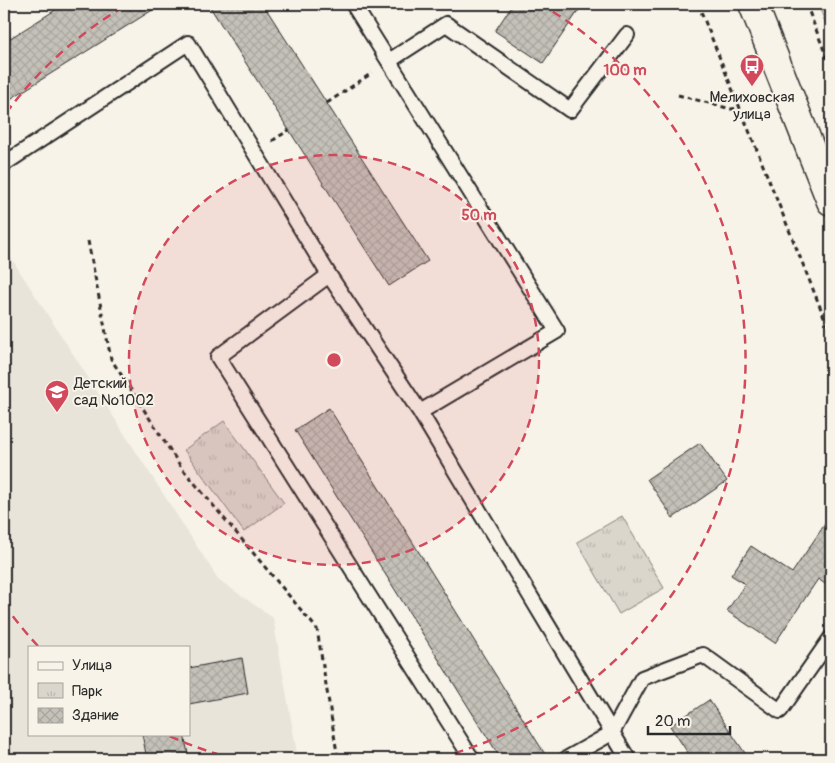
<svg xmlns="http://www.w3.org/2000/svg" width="835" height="763" viewBox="0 0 835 763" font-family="Pangolin,sans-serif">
  <defs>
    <pattern id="park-tufts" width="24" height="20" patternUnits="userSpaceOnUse" patternTransform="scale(1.25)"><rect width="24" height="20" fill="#dad6cc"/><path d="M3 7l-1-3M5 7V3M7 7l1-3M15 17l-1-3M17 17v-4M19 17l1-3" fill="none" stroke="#bbb8af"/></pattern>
    <pattern id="building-cross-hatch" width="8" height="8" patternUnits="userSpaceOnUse" patternTransform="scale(1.25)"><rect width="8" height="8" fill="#c4c1b9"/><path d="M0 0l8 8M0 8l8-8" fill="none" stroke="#a9a69f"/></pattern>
  </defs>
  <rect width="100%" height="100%" fill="#f7f3e8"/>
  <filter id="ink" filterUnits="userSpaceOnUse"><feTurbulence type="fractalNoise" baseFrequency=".02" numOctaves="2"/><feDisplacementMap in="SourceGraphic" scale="10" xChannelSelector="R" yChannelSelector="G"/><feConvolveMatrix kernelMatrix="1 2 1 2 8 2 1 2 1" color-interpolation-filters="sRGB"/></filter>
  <g filter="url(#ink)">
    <path fill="#e8e4da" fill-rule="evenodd" d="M4 247 218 579 273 618 298 759H4ZM29 647H189V734H29Z"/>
    <path fill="url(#park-tufts)" stroke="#82807c" d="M818 4H831V37Z
      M224 421 284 503 244 532 184 450Z
      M622 516 664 588 619 614 577 542Z"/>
    <path fill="url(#building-cross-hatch)" stroke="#2b2b2b" d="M65 4H162L4 103V42Z
      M208 4H263L428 261 389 286Z
      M513 4H583L543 63 495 31Z
      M329 408 548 759H501L295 430Z
      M700 443 727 481 673 518 647 479Z
      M831 515V588L818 579 775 643 727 611 745 584 731 575 751 546 792 573Z
      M242 658 248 693 189 704V668Z
      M709 700 749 759H692L670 726Z
      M142 734H184L189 759H147Z"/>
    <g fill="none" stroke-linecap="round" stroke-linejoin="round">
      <defs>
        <path id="lane" d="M353 4 557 331 420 412
          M389 61 446 24 570 110 627 35
          M4 164 188 43 329 275 218 357 472 759
          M329 275 420 412 628 759
          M566 759 612 733 642 678 703 655 780 711 831 638"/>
        <path id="secondary" d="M753 4 831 201"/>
      </defs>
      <use href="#lane" stroke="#2b2b2b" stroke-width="18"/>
      <use href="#secondary" stroke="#2b2b2b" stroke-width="31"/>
      <path stroke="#2b2b2b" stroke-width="3" stroke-dasharray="5 4" stroke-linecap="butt" d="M698 4 831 334
        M806 4 831 68
        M678 95 731 109 740 108
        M327 103 372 73
        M272 141 289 130
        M88 241 111 359 181 467 317 629 338 759"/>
      <use href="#lane" stroke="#f7f3e8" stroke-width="14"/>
      <use href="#secondary" stroke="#f7f3e8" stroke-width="28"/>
    </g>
  </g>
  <circle cx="334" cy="360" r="205" fill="#d1495b" fill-opacity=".12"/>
  <g fill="none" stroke="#d1495b" stroke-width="2.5" stroke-dasharray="9 6">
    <circle cx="334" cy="360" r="205"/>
    <path d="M235 759A411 411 0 0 1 167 735M38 646A411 411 0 0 1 6 607M6 113A411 411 0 0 1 128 4M540 4A411 411 0 0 1 433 759"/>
  </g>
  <defs>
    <symbol id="bus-pin" viewBox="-11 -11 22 30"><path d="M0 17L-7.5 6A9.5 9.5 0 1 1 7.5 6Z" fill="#d1495b" stroke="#f7f3e8"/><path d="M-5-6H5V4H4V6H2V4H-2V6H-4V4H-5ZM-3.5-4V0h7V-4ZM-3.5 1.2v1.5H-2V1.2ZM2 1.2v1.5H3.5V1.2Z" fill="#fff"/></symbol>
    <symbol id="school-pin" viewBox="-11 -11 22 30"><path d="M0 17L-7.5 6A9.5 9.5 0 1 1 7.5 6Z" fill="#d1495b" stroke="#f7f3e8"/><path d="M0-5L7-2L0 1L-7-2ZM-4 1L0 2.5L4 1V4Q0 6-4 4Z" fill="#fff"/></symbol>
  </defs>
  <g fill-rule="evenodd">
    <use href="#bus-pin" x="738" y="52" width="28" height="38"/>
    <use href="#school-pin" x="43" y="378" width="28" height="38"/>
  </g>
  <g text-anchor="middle" stroke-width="4" stroke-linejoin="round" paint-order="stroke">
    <g font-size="15" fill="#2b2b2b" stroke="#f7f3e8">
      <text x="752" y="102">Мелиховская<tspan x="752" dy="17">улица</tspan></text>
      <text x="74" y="388" text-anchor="start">Детский<tspan x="74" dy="17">сад №1002</tspan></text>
    </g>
  </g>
  <circle cx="334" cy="360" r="8" fill="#d1495b" stroke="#f7f3e8" stroke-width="2.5"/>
  <g font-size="15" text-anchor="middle" font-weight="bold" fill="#d1495b" stroke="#f7f3e8" stroke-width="4" stroke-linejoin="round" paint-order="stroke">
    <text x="625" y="75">100 m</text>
    <text x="479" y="220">50 m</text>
  </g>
  <rect width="835" height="763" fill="none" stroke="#f7f3e8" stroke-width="20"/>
  <rect x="10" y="10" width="815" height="743" fill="none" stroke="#2b2b2b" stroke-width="2" filter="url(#ink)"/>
  <rect x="28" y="646" width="162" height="90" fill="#f7f3e8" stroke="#a5a39c"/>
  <rect x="38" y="662" width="25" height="8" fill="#f7f3e8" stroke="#a5a39c"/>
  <text x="72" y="670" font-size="15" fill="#2b2b2b">Улица</text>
  <rect x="38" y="683" width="25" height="15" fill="url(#park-tufts)" stroke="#a5a39c"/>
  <text x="72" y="696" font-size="15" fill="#2b2b2b">Парк</text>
  <rect x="38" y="708" width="25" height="15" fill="url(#building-cross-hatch)" stroke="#a5a39c"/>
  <text x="72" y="720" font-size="15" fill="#2b2b2b">Здание</text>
  <path d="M648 726v8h82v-8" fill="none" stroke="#2b2b2b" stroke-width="2.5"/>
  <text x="655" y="726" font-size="15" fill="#2b2b2b" stroke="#f7f3e8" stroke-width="4" paint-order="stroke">20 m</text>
</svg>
